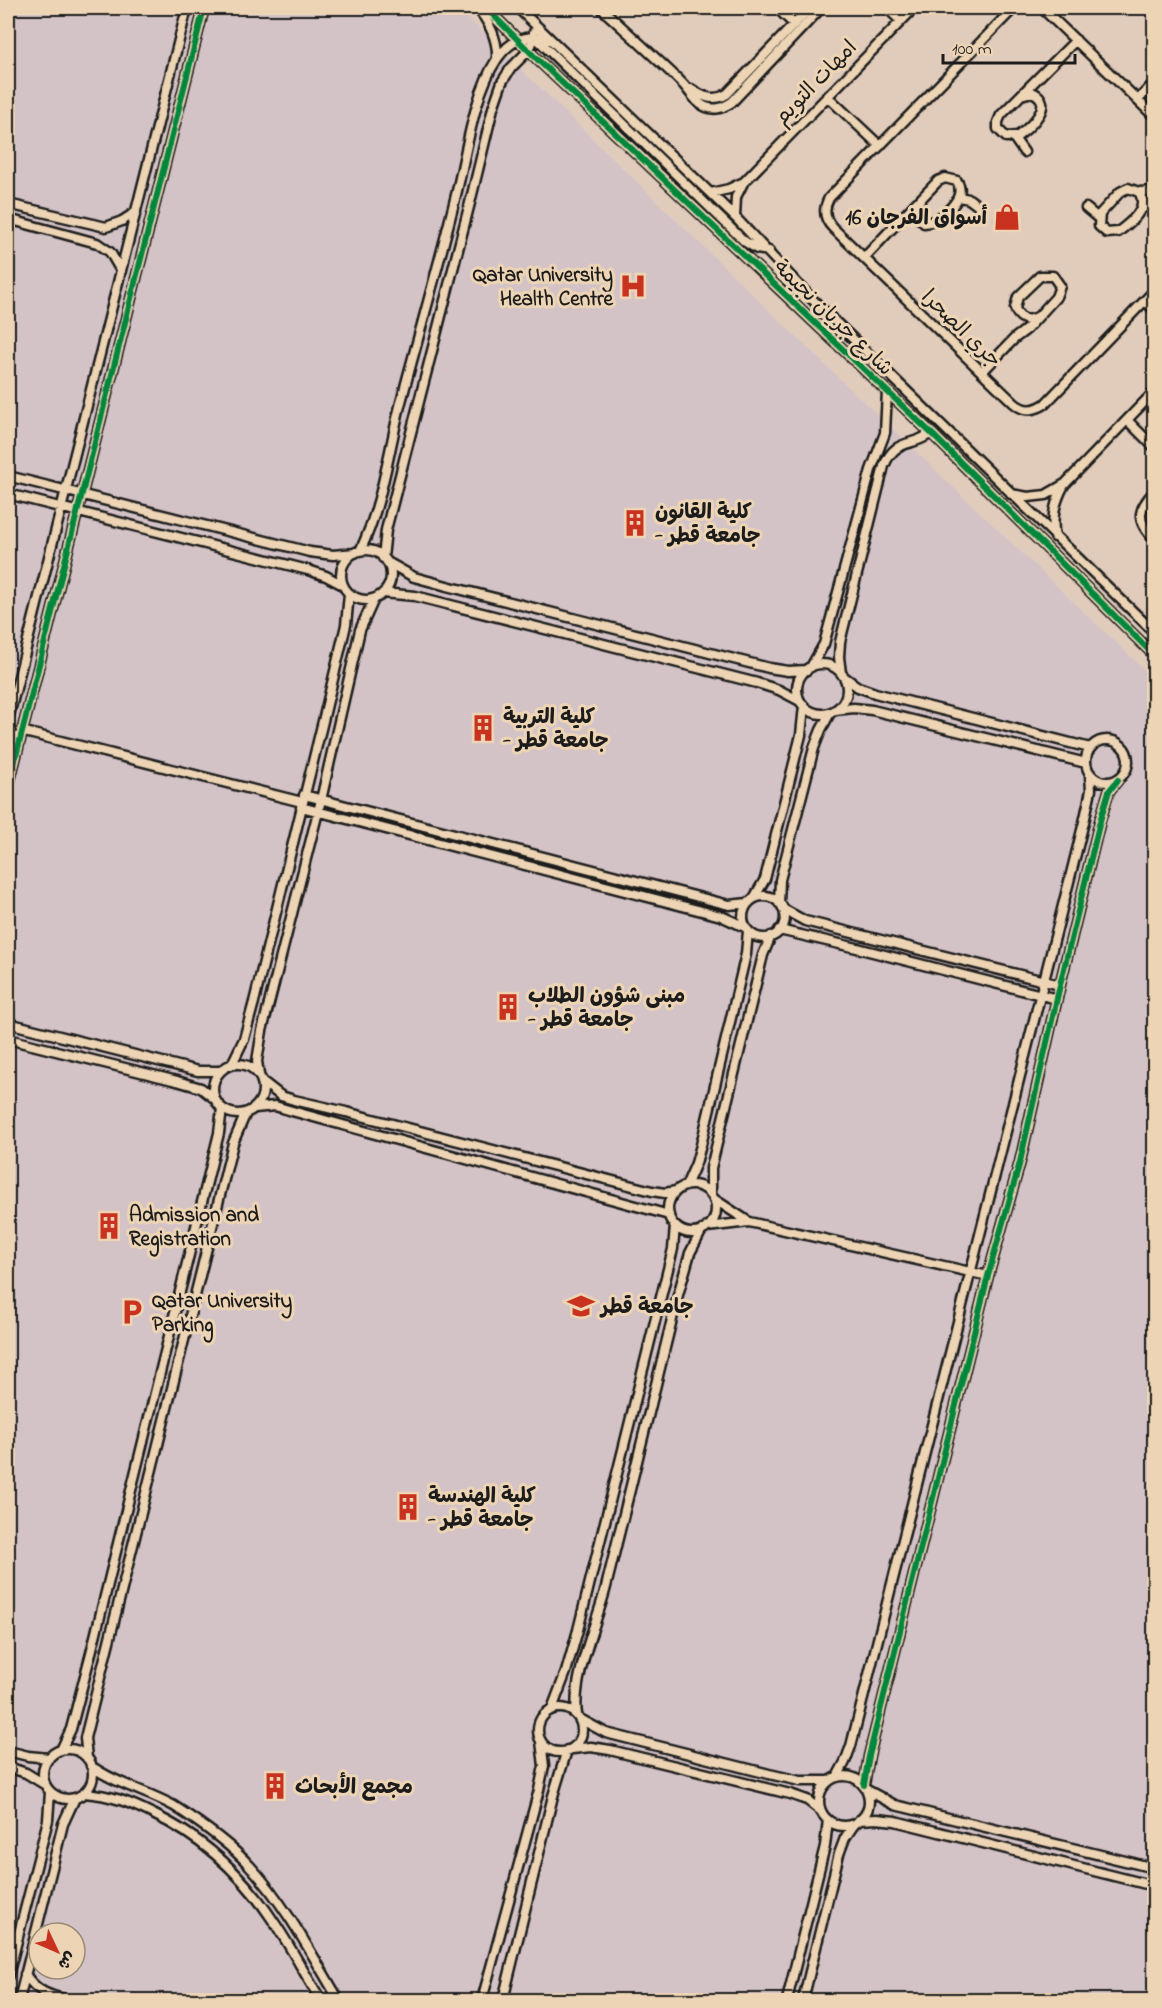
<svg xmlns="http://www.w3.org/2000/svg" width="1162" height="2008" viewBox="0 0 1162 2008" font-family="'Indie Flower','Playpen Sans Arabic',sans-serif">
  <rect width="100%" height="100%" fill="#e1ccbc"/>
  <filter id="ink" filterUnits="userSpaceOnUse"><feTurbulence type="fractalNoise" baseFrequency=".0167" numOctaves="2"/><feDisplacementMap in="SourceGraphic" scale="12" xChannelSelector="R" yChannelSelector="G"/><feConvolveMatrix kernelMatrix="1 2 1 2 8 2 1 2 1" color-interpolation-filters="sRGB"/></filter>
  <g filter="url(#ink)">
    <path fill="#d4c3c6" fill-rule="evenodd" d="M8 8H458L816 356 1154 679V2000H8ZM39 1933H75V1969H39Z
      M1007 202 1022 216 1019 219 1016 218 1012 225 1010 224 1006 228 1008 230 1005 232 992 219Z"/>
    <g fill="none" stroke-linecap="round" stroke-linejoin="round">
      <defs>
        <path id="minor" d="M477 8C489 21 498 40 497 58
          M486 8 537 59 931 433 1154 655
          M518 8 735 217 810 297 1154 632
          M601 8C627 32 654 56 680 81 689 89 695 103 706 107 716 111 724 107 732 102L821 8
          M777 8 794 24
          M887 8 901 21
          M1014 8 829 198C823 209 824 219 833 228L1014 403C1024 412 1034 411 1045 404L1154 291
          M1042 8 1154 116
          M534 36 744 241 757 249 769 251
          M691 89C703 97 714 102 727 94L810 8
          M1021 95 1032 92C1057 103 1030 127 1018 136L1006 137 998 129V122L1001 115 1076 40
          M827 96 880 146
          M1138 100 1154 83
          M1014 138 1024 152
          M945 178 957 181C967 197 947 212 935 221L924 223 916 215V204L938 181Z
          M1128 188 1139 192C1150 208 1130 223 1118 232L1107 233 1099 226 1100 214 1120 192Z
          M1139 192 1154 191
          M711 193 729 189 742 183
          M959 197 969 199 981 208
          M8 204 106 227 122 221 136 212
          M1086 208 1098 218
          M1142 209 1154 198
          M735 217 736 197 743 183 914 8
          M8 219 97 243 110 252 121 271
          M864 258 917 202
          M1145 301 1154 310
          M982 372 1015 338 1027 329 1056 297 1060 286 1053 276H1040L1018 297 1015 308C1018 318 1027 323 1037 317
          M1127 420 1154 447
          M8 476 310 552 333 555 355 553
          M1154 492C1137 510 1136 521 1154 539
          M8 494 308 570 326 576 343 585
          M1011 494 1028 497 1046 495 1065 484 1154 392
          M1055 537C1051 517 1055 502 1064 485
          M341 575a25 25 0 1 1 50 0a25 25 0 1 1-50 0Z
          M360 551C382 506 388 454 400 406 418 337 438 268 455 199 466 157 473 95 497 59 511 39 528 32 552 41
          M383 558 386 530 470 203 493 108 502 82 511 68 529 50 532 43 534 32
          M387 562 414 577 447 586 769 668 788 671 807 670
          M383 593 415 596 757 683 779 690 800 701
          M797 689a25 25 0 1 1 50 0a25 25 0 1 1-50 0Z
          M811 667 824 644 871 470 885 433 887 391
          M841 673 839 657 840 642 884 466C896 437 912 448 931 433
          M843 676 858 687 875 693 1090 748
          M835 710 854 708 872 710 1086 763
          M8 720 187 8
          M21 731 302 802
          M8 735 20 738
          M1086 761a21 21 0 1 1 42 0a21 21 0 1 1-42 0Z
          M8 788 204 8
          M304 795 729 905 748 903
          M301 807 721 916 745 927
          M743 917a21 21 0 1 1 42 0a21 21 0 1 1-42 0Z
          M754 898 765 879 801 735 804 706
          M779 903 780 880 814 748 821 730 830 713
          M783 909 805 921 1060 985
          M779 930 857 948 1057 999
          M8 1023 198 1071H220
          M8 1039 177 1081 201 1088 215 1099
          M213 1089a25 25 0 1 1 50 0a25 25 0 1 1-50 0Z
          M232 1064 244 1039 254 1002 323 721 346 625 349 594
          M259 1075 257 1061 262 1031 321 800 360 630 374 599
          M263 1082 281 1096 294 1100 346 1112 652 1191 665 1193 676 1191
          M255 1108 275 1106 292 1111 669 1215
          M668 1209a24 24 0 1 1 48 0a24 24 0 1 1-48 0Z
          M686 1186 696 1163 701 1145 746 954 748 931
          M711 1194V1168L763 955 771 936
          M714 1199 749 1222 988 1276
          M707 1227 749 1222
          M538 1730a22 22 0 1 1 44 0a22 22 0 1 1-44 0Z
          M552 1709 566 1672 578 1630 673 1249 675 1226
          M577 1715C572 1677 596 1626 606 1587 630 1490 654 1392 678 1295L690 1253 702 1230
          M580 1719 606 1733 769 1774 800 1781H829
          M43 1774a25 25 0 1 1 50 0a25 25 0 1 1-50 0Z
          M572 1749 591 1747 610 1750 790 1794 807 1800 821 1811
          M61 1750 71 1729 91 1653 219 1133 222 1108
          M8 1751 28 1756 49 1758
          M87 1758 85 1738 233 1143 246 1113
          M91 1766C116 1784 147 1791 174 1806 199 1822 230 1844 250 1866 286 1905 312 1955 339 2000
          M8 1767 26 1773 44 1784
          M819 1801a25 25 0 1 1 50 0a25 25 0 1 1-50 0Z
          M837 1777 845 1762 851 1746 1085 818 1091 790 1090 775
          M864 1785 869 1756 988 1276 1020 1162 1060 985 1100 821 1109 791 1118 780
          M867 1790 895 1805 1154 1868
          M84 1793C111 1795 129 1802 153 1814 204 1838 243 1875 274 1922 291 1947 305 1975 321 2000
          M859 1820 877 1819 895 1821 1154 1886
          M25 1974C36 1992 50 1996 69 2000
          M8 1976 48 1820 50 1792
          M19 2000 63 1824 75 1798
          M482 2000 539 1790 544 1766 541 1741
          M503 2000 553 1796 567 1750
          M787 2000 825 1846 828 1820
          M803 2000 839 1854 845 1838 855 1823"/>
      </defs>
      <use href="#minor" stroke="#1c1c1c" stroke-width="13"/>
      <use href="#minor" stroke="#ecd4b4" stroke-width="8"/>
      <defs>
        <path id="cycleway" d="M486 8 537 59 931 433 1154 655
          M8 788 204 8
          M864 1785 869 1756 988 1276 1020 1162 1060 985 1100 821 1109 791 1118 780"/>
      </defs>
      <use href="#cycleway" stroke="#ecd4b4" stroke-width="10"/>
      <use href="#cycleway" stroke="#00873e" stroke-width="6"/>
    </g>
  </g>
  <defs>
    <symbol id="shop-bare" viewBox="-9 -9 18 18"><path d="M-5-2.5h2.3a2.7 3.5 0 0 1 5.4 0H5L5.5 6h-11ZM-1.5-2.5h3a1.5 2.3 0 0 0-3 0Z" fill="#c8321e" stroke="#ecd4b4" stroke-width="2.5" paint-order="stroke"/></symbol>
    <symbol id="hospital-bare" viewBox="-9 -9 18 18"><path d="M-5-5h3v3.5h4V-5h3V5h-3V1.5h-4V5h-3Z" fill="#c8321e" stroke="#ecd4b4" stroke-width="2.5" paint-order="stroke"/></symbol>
    <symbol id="building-bare" viewBox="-9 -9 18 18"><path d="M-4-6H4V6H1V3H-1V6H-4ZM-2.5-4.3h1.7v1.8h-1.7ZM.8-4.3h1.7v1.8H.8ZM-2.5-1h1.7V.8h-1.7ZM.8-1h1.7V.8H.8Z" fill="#c8321e" stroke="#ecd4b4" stroke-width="2.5" paint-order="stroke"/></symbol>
    <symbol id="university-bare" viewBox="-9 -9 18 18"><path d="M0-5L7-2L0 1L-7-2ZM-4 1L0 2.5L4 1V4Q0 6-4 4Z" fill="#c8321e" stroke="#ecd4b4" stroke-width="2.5" paint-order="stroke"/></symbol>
    <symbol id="parking-bare" viewBox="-9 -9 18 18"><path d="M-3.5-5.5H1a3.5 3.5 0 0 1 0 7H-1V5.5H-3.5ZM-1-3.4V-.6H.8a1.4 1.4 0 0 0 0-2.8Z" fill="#c8321e" stroke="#ecd4b4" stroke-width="2.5" paint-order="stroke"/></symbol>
  </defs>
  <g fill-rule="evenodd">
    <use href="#shop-bare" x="988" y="198" width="38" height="38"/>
    <use href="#hospital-bare" x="614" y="267" width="38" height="38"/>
    <use href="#building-bare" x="616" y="504" width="38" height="38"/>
    <use href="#building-bare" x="464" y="709" width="38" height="38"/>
    <use href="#building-bare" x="489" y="988" width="38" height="38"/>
    <use href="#building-bare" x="90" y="1207" width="38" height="38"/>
    <use href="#university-bare" x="562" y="1287" width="38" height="38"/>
    <use href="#parking-bare" x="113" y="1293" width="38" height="38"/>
    <use href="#building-bare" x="389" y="1488" width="38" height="38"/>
    <use href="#building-bare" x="256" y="1767" width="38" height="38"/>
  </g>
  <g text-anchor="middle" stroke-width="6" stroke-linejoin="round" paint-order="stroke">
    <g font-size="21" fill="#1c1c1c" stroke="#ecd4b4">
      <text transform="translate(815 82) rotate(-46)" y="7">امهات التويم</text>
      <text transform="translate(834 317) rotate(44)" y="7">شارع جريان نجيمة</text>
      <text transform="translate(962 328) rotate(44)" y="7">جري الصحرا</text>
    </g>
    <g font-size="21" font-weight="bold" fill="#1c1c1c" stroke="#ecd4b4" text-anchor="start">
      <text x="987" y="224" text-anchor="end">أسواق الفرجان 16</text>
      <text x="613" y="281" text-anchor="end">Qatar University<tspan x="613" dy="24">Health Centre</tspan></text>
      <text x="655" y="518">كلية القانون<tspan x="655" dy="24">- جامعة قطر</tspan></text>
      <text x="503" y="723">كلية التربية<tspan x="503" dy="24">- جامعة قطر</tspan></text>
      <text x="528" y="1002">مبنى شؤون الطلاب<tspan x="528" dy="24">- جامعة قطر</tspan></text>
      <text x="129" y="1221">Admission and<tspan x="129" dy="24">Registration</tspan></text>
      <text x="152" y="1307">Qatar University<tspan x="152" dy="24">Parking</tspan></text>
      <text x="601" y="1313">جامعة قطر</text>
      <text x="428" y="1502">كلية الهندسة<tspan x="428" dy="24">- جامعة قطر</tspan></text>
      <text x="295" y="1793">مجمع الأبحاث</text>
    </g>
  </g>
  <rect width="1162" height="2008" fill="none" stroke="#ecd4b4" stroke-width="30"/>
  <rect x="15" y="15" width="1132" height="1978" fill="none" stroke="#1c1c1c" stroke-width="2" filter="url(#ink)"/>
  <g transform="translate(57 1951) rotate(134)"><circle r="28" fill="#ecd4b4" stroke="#998a77" stroke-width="1.5"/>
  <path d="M0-4.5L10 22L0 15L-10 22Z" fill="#c8321e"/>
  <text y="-9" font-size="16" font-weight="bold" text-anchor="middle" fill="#1c1c1c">ش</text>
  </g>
  <path d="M943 54v9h132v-9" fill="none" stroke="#1c1c1c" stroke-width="3"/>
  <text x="952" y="54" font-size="18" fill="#1c1c1c" stroke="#ecd4b4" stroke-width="4.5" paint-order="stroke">100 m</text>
</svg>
